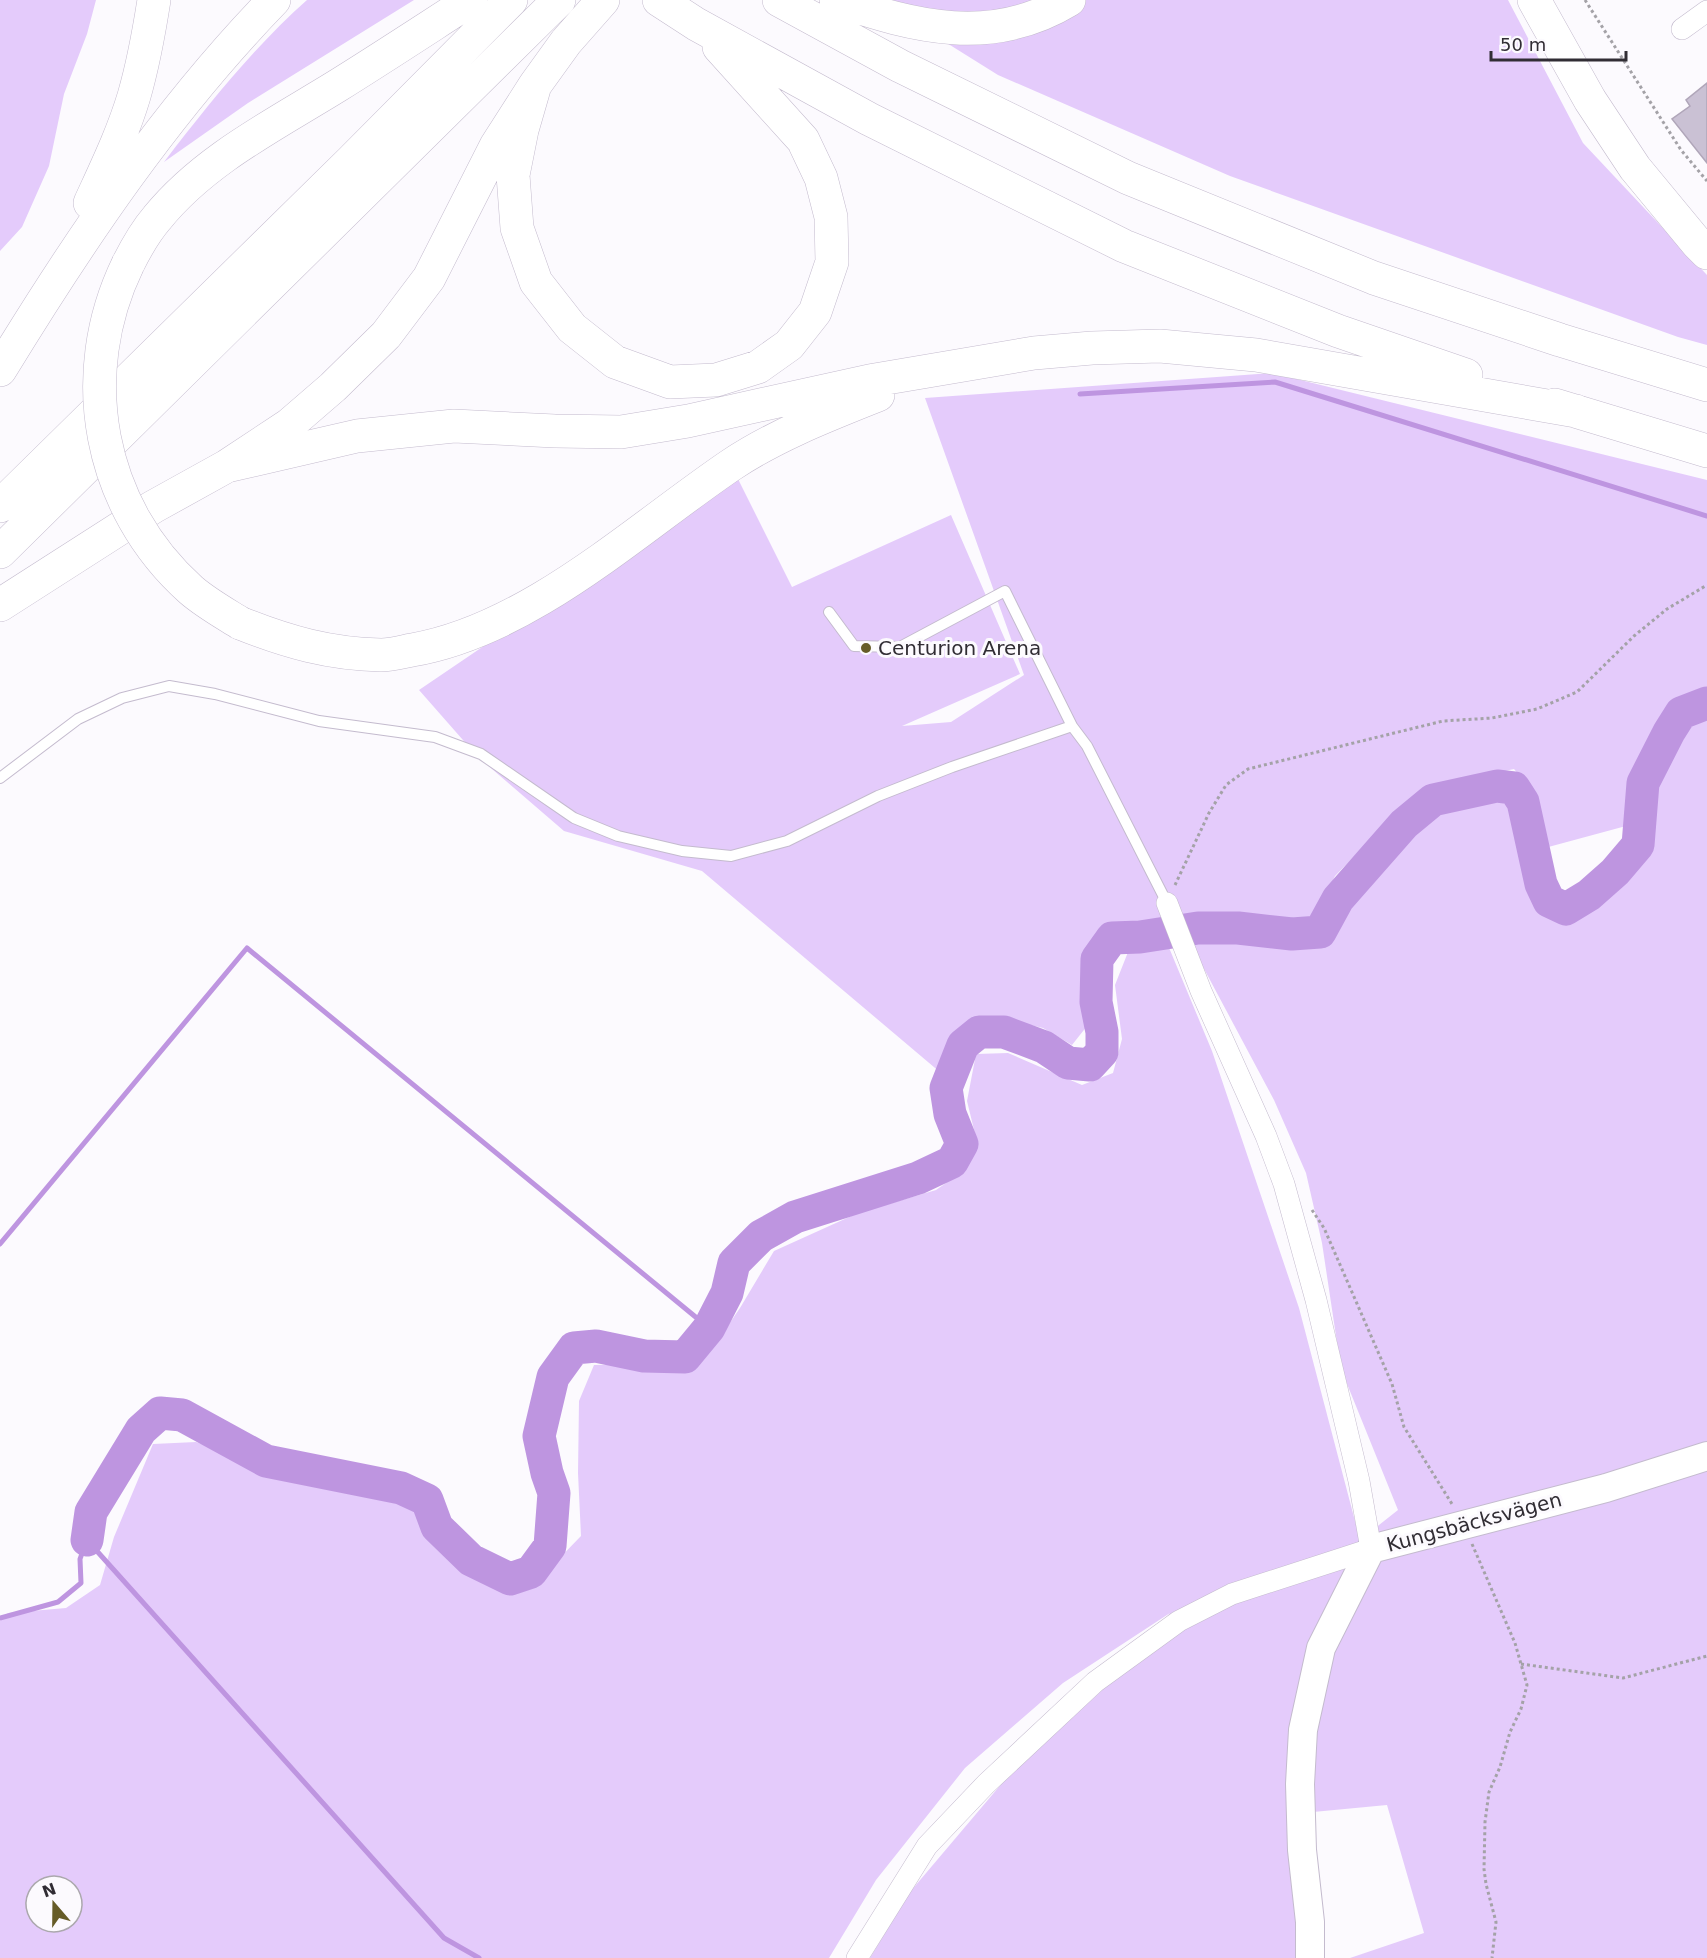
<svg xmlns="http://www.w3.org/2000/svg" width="1707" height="1958" viewBox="0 0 1707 1958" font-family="'DejaVu Sans',sans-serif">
  <rect width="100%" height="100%" fill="#fcfafe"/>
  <path fill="#e4cbfb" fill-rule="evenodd" d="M0 0H96L87 34 64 94 49 166 22 227 0 251Z
    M307 0H414L248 103 164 162C208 105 253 48 307 0Z
    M878 0H1508L1583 143 1707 275V345L1678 337 1230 176 998 75Z
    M1272 373 1707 480V690L1673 705 1631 780 1626 813V826L1541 849V832L1533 791 1514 769 1430 787 1395 814 1335 876 1315 917 1231 923 1187 918 1148 925 1111 927 1092 949 1083 987 1091 1021 1072 1045 1043 1028 1001 1018 969 1020 953 1040 941 1073 702 871 564 831 477 756 419 690 736 475 792 587 951 515 1020 674 902 726 951 722 1024 675 925 398Z
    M1707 707V1958H1350L1424 1933 1387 1805 1292 1814 1297 1958H870L910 1892 1009 1775 1098 1694 1170 1613 1063 1683 965 1768 876 1880 829 1958H0V1621L8 1613 66 1608 100 1585 114 1537 153 1444 196 1442 256 1464 340 1479 403 1494 458 1557 508 1591 549 1569 581 1536 578 1473 579 1401 594 1365 652 1364 709 1353 740 1308 774 1251 858 1213 936 1190 966 1169 977 1142 967 1101 976 1054 1008 1053 1082 1085 1113 1073 1122 1039 1115 985 1128 952 1165 938 1212 1051 1299 1308 1360 1540 1398 1510 1341 1369 1322 1243 1306 1173 1274 1100 1186 935 1228 933 1306 941 1330 939 1356 884 1416 820 1443 800 1493 793 1513 798 1520 818 1525 860 1539 908 1564 916 1594 901 1620 878 1648 844 1651 783 1685 719 1700 708ZM36 1886H72V1922H36Z"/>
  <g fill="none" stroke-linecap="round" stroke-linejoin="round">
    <path stroke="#be95e0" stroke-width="5" d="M1080 394 1275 382 1707 516
      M0 1244 247 948 709 1328
      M0 1618 58 1602 81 1583 80 1559 87 1540 444 1938 479 1958"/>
    <path stroke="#be95e0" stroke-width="33" d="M87 1540 91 1512 141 1430 160 1413 182 1415 266 1461 401 1488 427 1500 437 1527 471 1560 510 1579 531 1572 550 1546 554 1493 547 1473 539 1436 553 1377 574 1348 596 1346 644 1356 685 1357 709 1328 727 1293 734 1263 761 1236 795 1217 918 1178 952 1162 962 1144 950 1114 946 1088 963 1045 979 1032H1004L1044 1047 1068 1063 1090 1065 1102 1052V1032L1096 1002 1097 959 1112 938 1140 937 1198 928H1238L1292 934 1320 932 1338 899 1404 824 1433 800 1497 786 1514 788 1523 802 1541 884 1549 901 1566 909 1589 895 1615 872 1638 845 1643 783 1669 732 1681 713 1707 703"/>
  </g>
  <path fill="#cac1d4" stroke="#b0a6b9" stroke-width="1.5" d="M1707 83V163L1672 119 1690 106 1686 100Z"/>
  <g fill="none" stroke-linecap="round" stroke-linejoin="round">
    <defs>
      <path id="lane" d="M829 612 854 646 900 647 1005 591 1072 726
        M0 778 78 719 122 698 169 686 215 694 319 721 435 737 481 754 574 818 618 836 682 851 731 856 787 841 878 796 952 767 1072 726 1087 746 1167 903"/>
      <path id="street" d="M1682 29 1707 11
        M857 1958 927 1846 986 1784 1095 1682 1179 1621 1232 1594 1371 1549 1359 1481 1316 1300 1284 1184 1266 1136 1201 991 1167 903"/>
      <path id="secondary" d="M1310 1958V1922L1302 1850 1300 1784 1303 1730 1321 1648 1371 1549 1606 1488 1707 1456"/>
      <path id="highway" d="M659 0 696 24 869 119 1124 246 1338 331 1466 375
        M779 0 900 66 1128 178 1374 278 1560 340 1707 385
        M836 0C915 27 992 47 1069 0
        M1534 0 1590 100 1635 168 1697 243 1707 253
        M535 85 522 130 513 175 517 228 536 282 572 328 615 362 670 382 716 380 758 367 789 345 815 312 832 262 831 217 821 178 803 140 719 47
        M90 203C106 168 123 133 134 96 143 65 149 32 154 0
        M128 264C136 248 145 232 157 218 204 160 274 125 337 86 382 58 426 29 471 0
        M0 370C80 239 167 110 274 0
        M1555 405 1707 451
        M227 466 357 436 454 426 555 431 621 432 688 421 869 381 1034 353 1092 348 1160 346 1256 355 1576 411
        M0 506 351 161 511 0
        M0 552 559 0
        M0 605 153 507 227 466 289 425 333 387 386 335 429 278 496 146 535 85 566 42 603 0
        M240 623C287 642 330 654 381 655 391 655 402 652 412 650 529 630 635 530 731 465 776 435 828 415 878 395"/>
    </defs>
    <use href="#lane" stroke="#c4bbce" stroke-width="12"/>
    <use href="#street" stroke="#c4bbce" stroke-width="22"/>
    <use href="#secondary" stroke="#c4bbce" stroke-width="30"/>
    <use href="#highway" stroke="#c4bbce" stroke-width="34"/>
    <path stroke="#a4a2a7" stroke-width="3" stroke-dasharray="3 3" stroke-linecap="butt" d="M1585 0 1681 150 1707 181
      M1175 885 1209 813 1226 785 1248 769 1443 721 1492 718 1537 709 1577 692 1634 636 1667 609 1707 585
      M1312 1210 1324 1228 1392 1384 1404 1427 1452 1504
      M1472 1544 1515 1643 1527 1685 1521 1709 1510 1732 1500 1767 1489 1792 1485 1822 1484 1869 1486 1884 1496 1922 1492 1958
      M1521 1664 1623 1678 1707 1656"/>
    <use href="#lane" stroke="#fff" stroke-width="10"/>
    <use href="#street" stroke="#fff" stroke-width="21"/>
    <use href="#secondary" stroke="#fff" stroke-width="28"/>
    <use href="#highway" stroke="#fff" stroke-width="33"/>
    <defs>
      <path id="highway-bridge" d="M128 264C74 375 98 507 191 590 206 603 224 613 240 623"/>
    </defs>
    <use href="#highway-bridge" stroke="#c4bbce" stroke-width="34" stroke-linecap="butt"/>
    <use href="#highway-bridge" stroke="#fff" stroke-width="33"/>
  </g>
  <circle fill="#665c28" stroke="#fcfafe" stroke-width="2" cx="866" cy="648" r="6"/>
  <g text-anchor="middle" stroke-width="6" stroke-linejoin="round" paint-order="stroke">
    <g font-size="20" fill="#312d34" stroke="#fcfafe" text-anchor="start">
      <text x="878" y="655">Centurion Arena</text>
    </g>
    <g font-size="20" fill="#312d34" stroke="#fcfafe">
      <text transform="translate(1474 1522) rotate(-15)" y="7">Kungsbäcksvägen</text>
    </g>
  </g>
  <g transform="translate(54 1904) rotate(340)"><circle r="28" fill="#fcfafe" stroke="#aba8ad" stroke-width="1.5"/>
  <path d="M0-4.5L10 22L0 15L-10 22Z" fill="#665c28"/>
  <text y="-9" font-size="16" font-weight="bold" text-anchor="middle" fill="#312d34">N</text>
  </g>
  <path d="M1491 51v9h135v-9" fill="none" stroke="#312d34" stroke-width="3"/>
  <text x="1500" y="51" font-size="18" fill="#312d34" stroke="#fcfafe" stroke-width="4.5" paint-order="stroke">50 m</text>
</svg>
